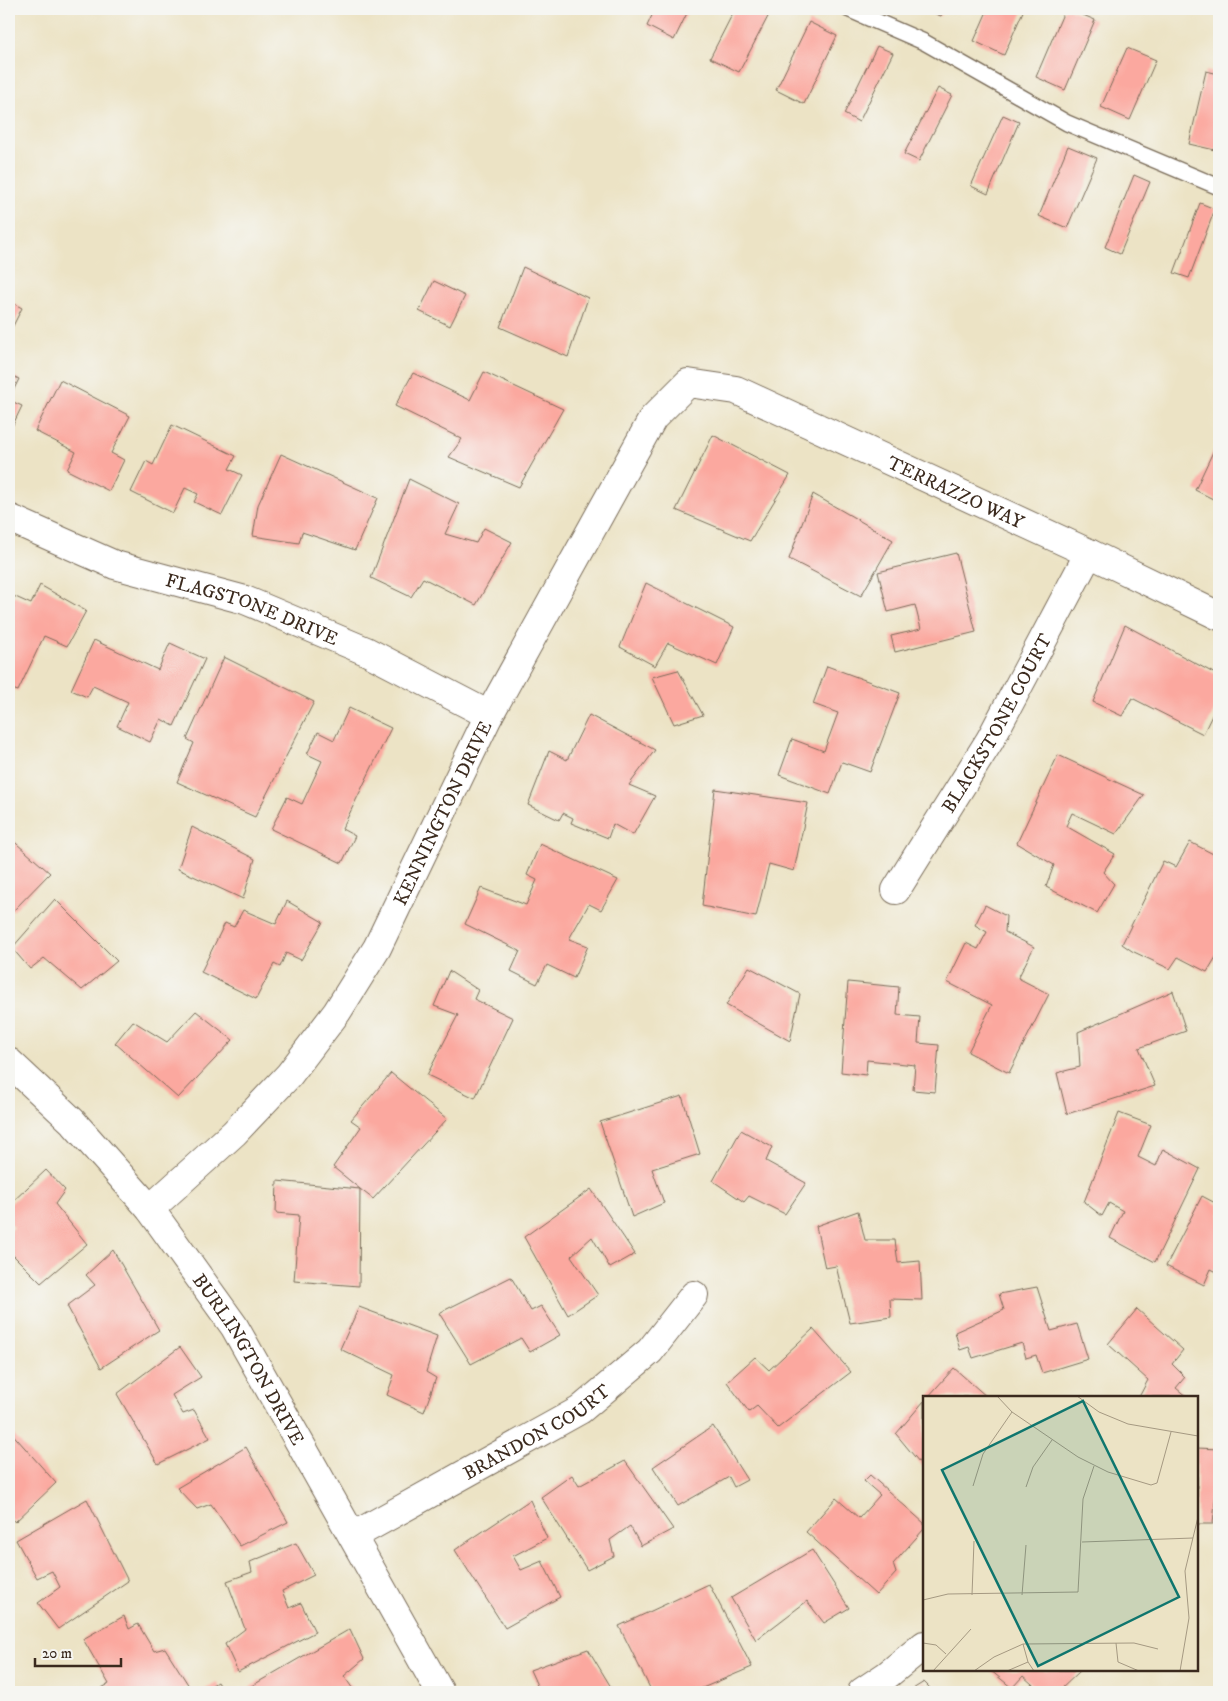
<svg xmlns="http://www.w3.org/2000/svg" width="1228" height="1701" viewBox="0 0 1228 1701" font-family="'IM FELL DW Pica',serif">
  <rect width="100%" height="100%" fill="#f6f6f2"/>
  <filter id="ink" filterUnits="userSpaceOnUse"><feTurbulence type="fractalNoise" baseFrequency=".02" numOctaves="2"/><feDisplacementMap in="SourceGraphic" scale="10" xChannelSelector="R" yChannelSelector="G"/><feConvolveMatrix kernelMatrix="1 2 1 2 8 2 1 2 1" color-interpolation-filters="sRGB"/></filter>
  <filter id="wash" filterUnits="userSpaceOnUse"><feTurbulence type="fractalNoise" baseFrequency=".0096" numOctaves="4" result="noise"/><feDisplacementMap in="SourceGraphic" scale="20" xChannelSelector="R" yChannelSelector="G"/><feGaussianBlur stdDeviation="1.12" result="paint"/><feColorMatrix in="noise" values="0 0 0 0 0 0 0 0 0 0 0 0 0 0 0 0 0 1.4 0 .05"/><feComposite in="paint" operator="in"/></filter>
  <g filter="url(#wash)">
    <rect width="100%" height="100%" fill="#ece3c5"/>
    <g id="blocks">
      <path fill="#fba89f" d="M655 9H689L674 40 647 26Z
        M735 9H772L739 72 710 58Z
        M923 9H944L941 16Z
        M988 9H1024L1004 55 974 41Z
        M1065 9H1069L1095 20 1065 90 1036 77Z
        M809 22 837 36 804 104 776 90Z
        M877 46 893 53 859 122 844 114Z
        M1127 48 1156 60 1130 120 1101 107Z
        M1206 71 1219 74V151L1189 144Z
        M938 88 952 95 919 161 904 154Z
        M1003 115 1019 122 988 194 971 186Z
        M1068 146 1097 158 1067 228 1039 216Z
        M1134 175 1150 182 1120 254 1105 247Z
        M1200 203 1215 209 1189 278 1174 273Z
        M523 267 588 298 568 357 500 327Z
        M434 281 465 296 450 326 419 311Z
        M9 301 22 308 9 334Z
        M484 372 563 409 519 487 449 457 462 439 395 406 413 373 470 400Z
        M9 374 19 379 9 399Z
        M60 380 130 416 111 453 124 460 109 491 67 470 76 452 35 431Z
        M9 400 22 406 9 433Z
        M172 425 236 456 229 469 242 475 222 515 194 502 198 494 185 488 173 513 131 492 146 461 153 465Z
        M713 435 790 475 750 541 676 510Z
        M1219 439V502L1195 490Z
        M281 454 378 498 355 550 302 532 299 543 253 536 258 505Z
        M409 479 459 504 445 534 476 543 484 528 512 542 476 605 423 578 411 597 371 578Z
        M813 494 893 540 861 596 789 559Z
        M956 553 976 632 895 652 891 636 921 629 915 605 888 612 878 572Z
        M646 583 734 627 717 665 668 643 655 666 620 647Z
        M40 585 86 611 67 646 44 636 18 691 9 688V594L31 604Z
        M1125 625 1219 676V701L1203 734 1132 698 1122 716 1093 702Z
        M94 640 158 670 170 643 205 659 174 726 161 719 150 742 117 726 128 702 93 686 87 697 71 690Z
        M224 657 314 702 255 817 177 782 194 743 187 739Z
        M827 666 900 693 870 772 842 762 830 794 779 775 792 739 824 751 838 713 813 704Z
        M678 670 703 715 674 724 652 677Z
        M349 708 391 728 342 829 355 836 342 863 271 829 287 797 302 804 322 761 307 754 318 732 334 740Z
        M589 715 655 750 629 785 655 796 633 835 613 824 608 838 571 823 573 818 563 813 559 820 528 805 549 751 567 760Z
        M1058 755 1144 795 1116 834 1072 813 1066 826 1115 854 1103 872 1114 884 1097 913 1046 887 1054 865 1017 843Z
        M715 789 808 803 794 871 769 864 756 917 702 906Z
        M192 827 255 859 243 899 178 869Z
        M9 837 50 873 13 911 9 908Z
        M1190 842 1219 857V952L1207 972 1178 957 1170 969 1132 951 1122 944 1163 861 1176 867Z
        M540 844 618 880 601 910 589 904 569 939 588 946 574 978 547 965 537 984 511 971 520 951 465 924 481 888 526 905 537 880 527 875Z
        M55 899 117 961 82 990 44 958 30 969 12 948Z
        M287 901 323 922 301 960 286 953 280 967 274 964 256 999 201 972 225 923 234 927 243 910 276 924Z
        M985 905 1006 916 1005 932 1034 947 1018 978 1049 994 1009 1073 968 1052 992 1005 947 982 966 943 978 949 987 932 975 925Z
        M749 967 800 994 790 1041 726 1005Z
        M449 971 478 990 474 999 513 1018 475 1098 427 1075 458 1015 434 1006Z
        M848 982 899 987 897 1015 920 1017 918 1043 939 1045 935 1092 913 1090 915 1065 867 1060 866 1075 841 1072Z
        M1173 991 1186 1031 1139 1048 1155 1086 1067 1114 1057 1073 1080 1067 1078 1032Z
        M196 1011 233 1040 178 1098 115 1043 133 1021 167 1042Z
        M391 1073 447 1119 373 1199 360 1189 359 1286 294 1281 299 1215 276 1213 277 1181 360 1189 333 1167 361 1127 351 1120Z
        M682 1096 700 1154 652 1169 664 1203 632 1217 600 1122Z
        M1119 1113 1151 1125 1138 1157 1156 1166 1163 1149 1200 1169 1155 1262 1110 1238 1123 1211 1109 1203 1102 1216 1084 1202Z
        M741 1130 772 1147 766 1161 806 1183 785 1214 749 1196 744 1202 713 1181Z
        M46 1170 65 1190 55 1204 87 1244 41 1283 9 1251V1233L14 1227 9 1221V1205Z
        M591 1189 635 1254 610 1268 592 1237 571 1256 598 1295 568 1315 524 1237Z
        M1202 1196 1219 1205V1273L1211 1269 1204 1285 1166 1266Z
        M858 1211 865 1240H895L898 1263 920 1261 922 1300 890 1299 891 1317 850 1323 836 1266 825 1268 816 1226Z
        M113 1250 159 1330 101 1368 67 1306 95 1285 86 1275Z
        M511 1277 531 1311 541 1306 560 1335 530 1352 521 1338 471 1364 439 1313Z
        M1037 1287 1051 1331 1077 1324 1088 1359 1042 1373 1036 1355 1026 1358 1022 1343 973 1358 969 1347 960 1350 955 1332 1004 1310 999 1294Z
        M359 1307 437 1336 426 1372 436 1378 424 1412 387 1395 394 1375 340 1349Z
        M1137 1309 1183 1350 1172 1364 1185 1377 1176 1388 1187 1397H1139L1148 1380 1108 1344Z
        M813 1329 851 1372 778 1428 757 1406 749 1412 727 1382 755 1357 769 1370Z
        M180 1347 201 1377 172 1395 183 1414 194 1410 210 1438 158 1464 117 1394Z
        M954 1368 987 1397H928Z
        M924 1401V1468L896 1434Z
        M713 1426 747 1480 734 1487 729 1477 678 1506 653 1467Z
        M9 1430 56 1483 15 1522 9 1517Z
        M246 1447 288 1522 240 1546 211 1504 197 1509 177 1488Z
        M1197 1448 1219 1449V1479H1217L1213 1524H1197Z
        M625 1461 673 1529 641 1546 630 1526 610 1540 614 1556 587 1570 541 1497 572 1475 579 1486Z
        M870 1475 924 1523V1529L893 1564 896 1573 876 1595 806 1532 836 1498 859 1518 880 1495 864 1481Z
        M87 1499 128 1581 58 1629 38 1603 60 1587 52 1571 37 1578 16 1540Z
        M530 1500 547 1538 513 1556 521 1570 542 1561 560 1597 505 1628 455 1550Z
        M296 1543 314 1575 282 1591 289 1608 301 1603 315 1632 238 1672 225 1644 245 1629 227 1581 252 1572 250 1562Z
        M812 1550 849 1608 824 1623 807 1601 756 1640 731 1598Z
        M709 1584 752 1667 693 1692H652L619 1626Z
        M124 1616 129 1629 138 1624 154 1651 165 1648 189 1686 178 1692H94L109 1684 83 1639Z
        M350 1629 364 1659 344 1676 355 1692H250L248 1688Z
        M588 1649 614 1692H540L530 1670Z
        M990 1670H1081L1058 1692H1041L1023 1676 1012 1688Z
        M217 1682 223 1692H201Z
        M924 1682 934 1692H908Z"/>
    </g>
  </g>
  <g filter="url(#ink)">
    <use href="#blocks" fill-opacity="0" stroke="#796b58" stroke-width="1"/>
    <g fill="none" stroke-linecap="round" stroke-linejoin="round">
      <defs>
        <path id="lane" d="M848 9 924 42 1067 123 1219 187"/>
        <g id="street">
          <path id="s1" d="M9 518 115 565 245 600 366 651 489 715"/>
          <path id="s2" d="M896 890 990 740 1089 553"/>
          <path id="s3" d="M9 1062 72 1121 150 1209 234 1326 440 1692"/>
          <path id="s4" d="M150 1209 234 1133 289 1075 337 1012 377 948 489 715 653 418 688 383 736 390 1089 553 1219 616"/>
          <path id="s5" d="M353 1536 580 1410 650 1351 694 1295"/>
          <path d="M862 1692 886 1676 924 1645"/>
        </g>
      </defs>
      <use href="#lane" stroke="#796b58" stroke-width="18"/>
      <use href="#street" stroke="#796b58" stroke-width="30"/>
      <use href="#lane" stroke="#fff" stroke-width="15"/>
      <use href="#street" stroke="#fff" stroke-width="28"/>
    </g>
  </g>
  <g text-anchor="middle" stroke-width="4" stroke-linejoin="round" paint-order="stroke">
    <g font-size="19" fill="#3b2a1e" stroke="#f6f6f2">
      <text dy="7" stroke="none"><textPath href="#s4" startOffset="1286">TERRAZZO WAY</textPath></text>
      <text dy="7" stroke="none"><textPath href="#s1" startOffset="260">FLAGSTONE DRIVE</textPath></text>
      <text dy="7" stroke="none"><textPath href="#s2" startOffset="195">BLACKSTONE COURT</textPath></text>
      <text dy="7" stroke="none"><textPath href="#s4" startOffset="498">KENNINGTON DRIVE</textPath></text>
      <text dy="7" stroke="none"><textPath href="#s3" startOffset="384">BURLINGTON DRIVE</textPath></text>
      <text dy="7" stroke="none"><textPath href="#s5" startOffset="211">BRANDON COURT</textPath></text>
    </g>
  </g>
  <g transform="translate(923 1396)">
    <rect width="275" height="275" fill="#ece3c5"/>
    <path fill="none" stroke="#a59982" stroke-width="1" d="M74 0 89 16 155 61 185 76 228 89 234 87 248 36M154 0 176 16 205 28 275 40M50 90 60 58 89 16M103 91 110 71 129 44M159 146 270 142M49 199 51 145M99 199 103 149M0 204 25 198 155 196 160 103 171 70M0 247 13 249 23 258M193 247 195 266 216 275M100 248 105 266 111 275M10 275 48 233M51 275 71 261 100 248 211 247 235 253M84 275 105 266M257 275 266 222 262 175 275 121"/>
    <path fill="#0f766e" fill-opacity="0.15" stroke="#0f766e" stroke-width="2.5" d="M160 5 256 201 115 270 19 74Z"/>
    <rect width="275" height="275" fill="none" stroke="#3b2a1e" stroke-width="2.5"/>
  </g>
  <rect width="1228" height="1701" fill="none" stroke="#f6f6f2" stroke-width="30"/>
  <path d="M35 1658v8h86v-8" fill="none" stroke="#3b2a1e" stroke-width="2.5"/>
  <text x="42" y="1658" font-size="15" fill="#3b2a1e" stroke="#f6f6f2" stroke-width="4" paint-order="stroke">20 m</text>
</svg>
